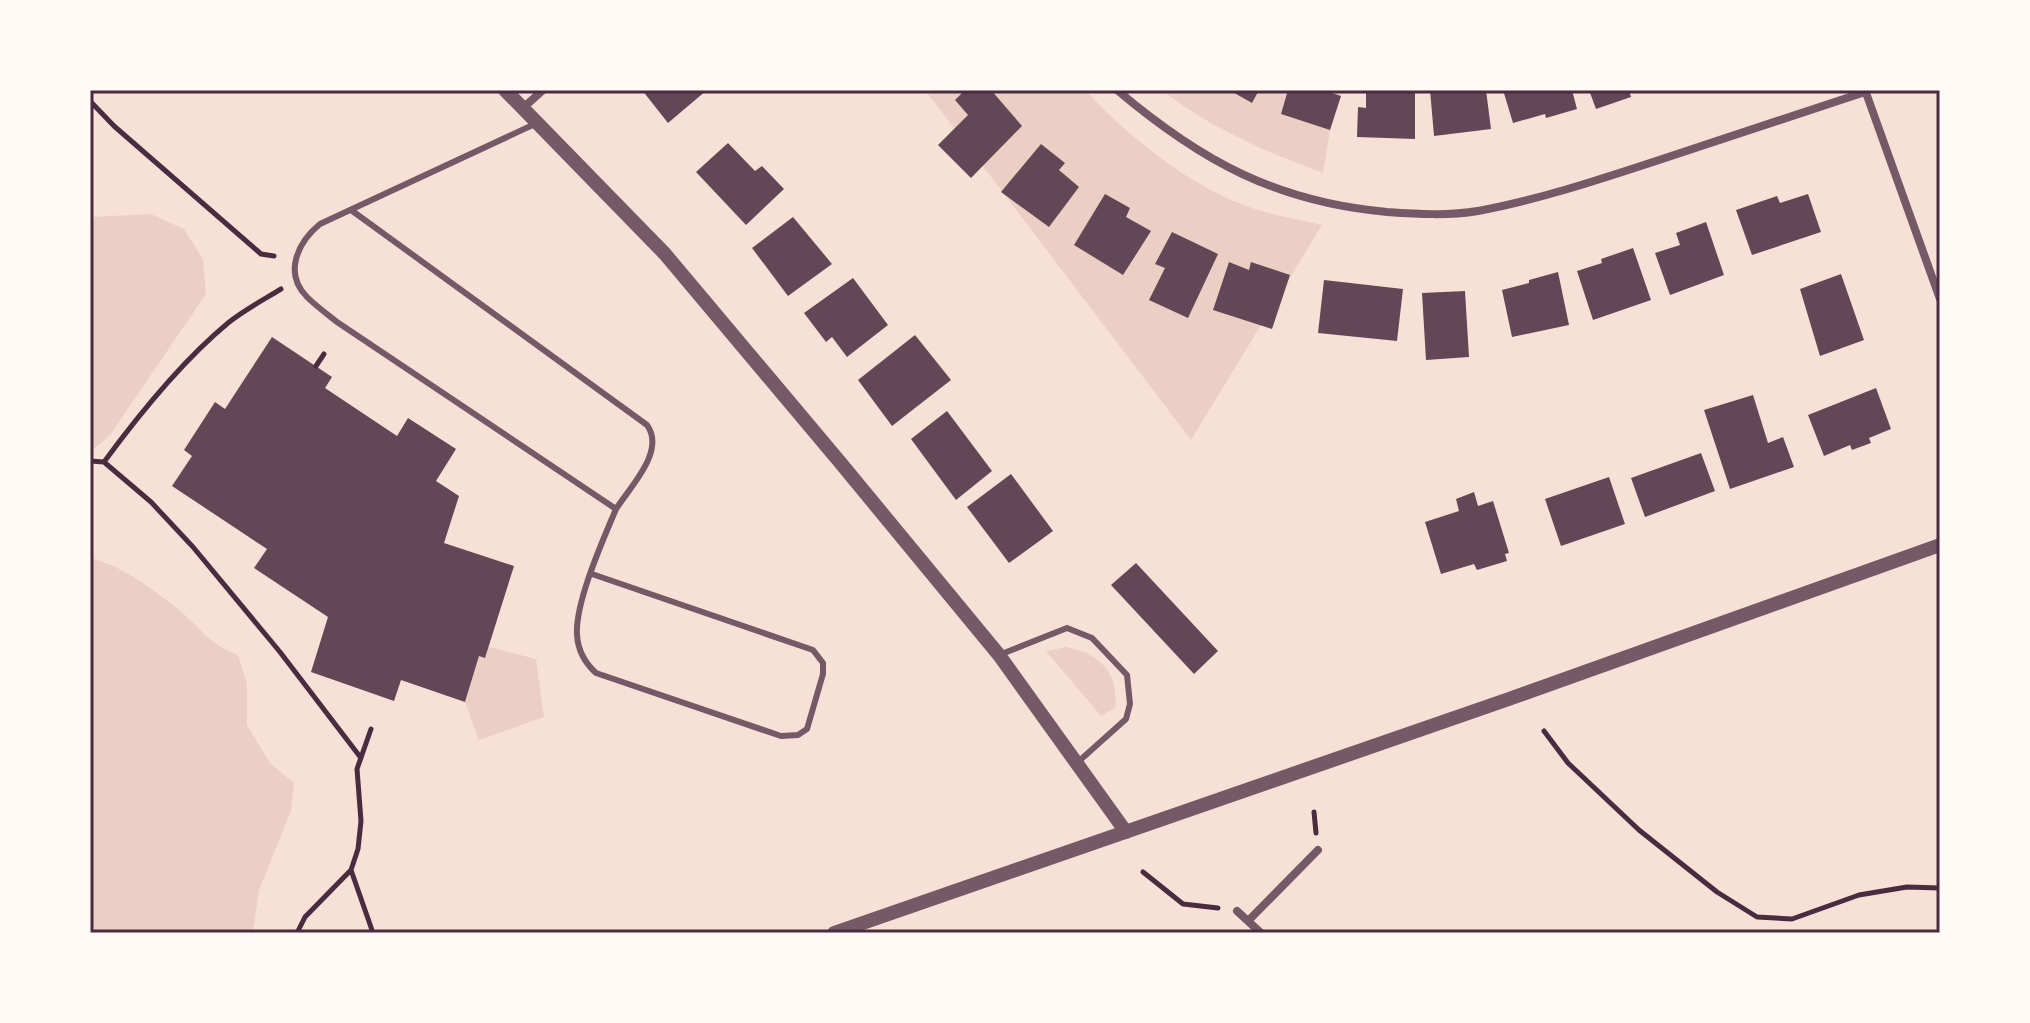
<svg xmlns="http://www.w3.org/2000/svg" width="2030" height="1023" viewBox="0 0 2030 1023" font-family="Roboto,sans-serif">
  <rect width="100%" height="100%" fill="#f7e1d7"/>
  <path fill="#ebcfc5" d="M925 90H1085C1128 137 1195 190 1255 209 1277 216 1300 220 1322 225L1191 440Z
    M1162 90H1342L1330 130 1323 173C1266 152 1210 128 1162 90Z
    M151 214 184 229 203 259 206 294 110 435 90 452V217Z
    M90 558C122 565 152 589 178 609 201 628 207 643 238 655L247 683V725L270 763 294 783 291 811 259 890 253 933H90Z
    M489 647 536 659 544 717 479 740 465 702 479 656 485 658Z
    M1066 647C1100 654 1119 672 1115 708L1101 716 1046 651Z"/>
  <path fill="#644757" d="M642 90H707L668 123Z
    M965 90H991L1022 126 971 178 938 145 968 115 955 100Z
    M1229 90H1259L1252 103Z
    M1288 90H1333L1332 93 1341 96 1330 130 1281 114Z
    M1366 90H1415V139L1357 137 1358 107 1366 108Z
    M1430 90H1486L1491 129 1434 136Z
    M1503 90H1572L1577 109 1546 118 1545 114 1513 123Z
    M1589 90H1629L1631 97 1596 109Z
    M728 143 755 171 762 166 784 189 746 225 696 172Z
    M1041 144 1065 163 1059 170 1079 187 1049 227 1001 192Z
    M1105 194 1130 208 1126 217 1151 231 1123 275 1074 245Z
    M1808 194 1821 232 1752 255 1736 210 1777 196 1780 203Z
    M793 217 832 264 788 296 752 248Z
    M1706 222 1724 275 1670 295 1655 253 1680 245 1676 233Z
    M1172 232 1218 254 1188 318 1149 300 1165 268 1155 264Z
    M1633 248 1651 300 1593 320 1577 271 1602 263 1601 259Z
    M1229 262 1249 270 1251 262 1290 275 1272 329 1213 310Z
    M1558 272 1569 325 1512 337 1502 290 1529 283V280Z
    M1841 274 1864 340 1820 356 1800 289Z
    M853 278 888 325 847 357 832 337 826 342 804 313Z
    M1324 280 1403 289 1397 341 1318 333Z
    M1465 291 1469 357 1426 360 1422 293Z
    M915 335 951 380 892 426 858 380Z
    M272 337 332 377 325 388 397 436 408 418 456 449 436 481 459 496 444 543 514 566 485 658 479 656 465 702 401 680 394 701 311 672 328 617 254 568 267 549 172 486 192 456 184 450 215 402 225 409Z
    M1876 388 1891 429 1869 438 1871 443 1852 450 1850 445 1824 456 1808 415Z
    M1753 395 1768 443 1783 437 1794 467 1730 489 1704 410Z
    M947 411 992 471 956 500 911 439Z
    M1701 453 1715 491 1645 517 1631 478Z
    M1011 474 1053 531 1009 563 967 507Z
    M1609 477 1625 524 1561 546 1545 499Z
    M1474 492 1478 506 1493 501 1509 553 1505 554 1507 561 1477 570 1474 564 1441 574 1425 522 1459 511 1456 499Z
    M1136 563 1218 651 1194 674 1111 585Z"/>
  <g fill="none" stroke-linecap="round" stroke-linejoin="round">
    <path stroke="#4a2c40" stroke-width="5" d="M90 101 114 126 261 254 274 256
      M316 366 324 354
      M90 461 104 462 151 502 193 547 280 652 361 758
      M104 462C140 413 181 362 228 323 244 310 263 300 281 289
      M1544 731 1568 763 1639 830 1717 892 1757 917 1792 919 1859 895 1907 887 1940 888
      M1314 812 1316 833
      M351 870 373 933
      M1143 872 1183 904 1218 908
      M297 933 305 917 351 870 358 849 361 821 357 769 371 729"/>
    <path stroke="#755966" stroke-width="6" d="M351 210 647 425C666 451 630 487 616 509L337 322C327 314 316 306 307 297 283 273 298 242 320 224L537 123
      M592 574 813 650 823 663V674L807 729 798 735 781 736 596 673C585 663 578 651 577 635 575 602 603 540 616 509
      M999 655 1067 628 1092 638 1127 675 1130 704 1126 719 1078 762"/>
    <path stroke="#755966" stroke-width="8" d="M1117 90C1201 161 1276 202 1387 212 1417 214 1448 216 1478 211 1537 200 1595 181 1653 162 1724 138 1795 115 1865 92
      M1865 90 1940 299
      M523 108 543 90
      M1237 911 1261 933
      M1248 921 1318 850"/>
    <path stroke="#755966" stroke-width="14" d="M505 90 665 254 839 461 999 655 1126 832
      M834 933 1506 700 1940 545"/>
  </g>
  <rect width="2030" height="1023" fill="none" stroke="#fffaf5" stroke-width="184"/>
  <rect x="92" y="92" width="1846" height="839" fill="none" stroke="#4a2c40" stroke-width="3"/>
</svg>
